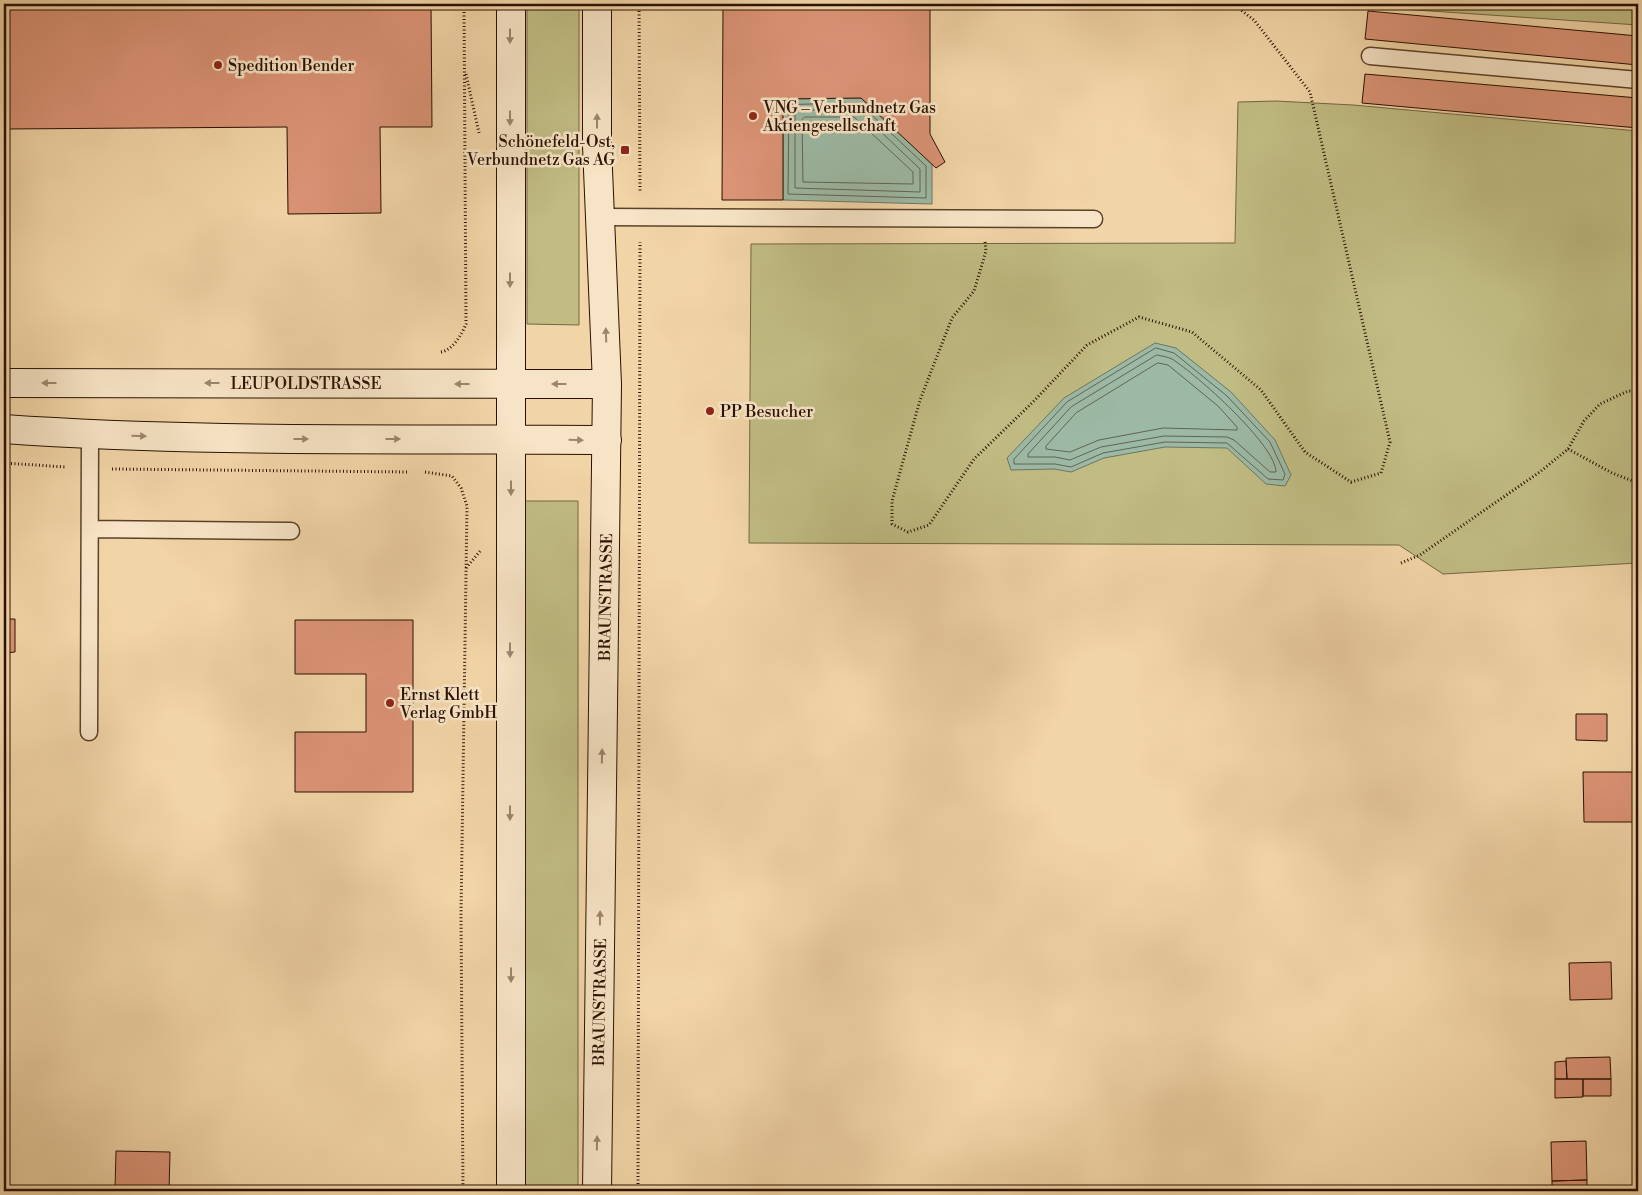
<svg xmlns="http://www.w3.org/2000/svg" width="1642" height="1195" viewBox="0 0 1642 1195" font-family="'Libre Bodoni',serif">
  <rect width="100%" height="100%" fill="#f2d5a7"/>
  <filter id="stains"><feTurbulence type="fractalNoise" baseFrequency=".004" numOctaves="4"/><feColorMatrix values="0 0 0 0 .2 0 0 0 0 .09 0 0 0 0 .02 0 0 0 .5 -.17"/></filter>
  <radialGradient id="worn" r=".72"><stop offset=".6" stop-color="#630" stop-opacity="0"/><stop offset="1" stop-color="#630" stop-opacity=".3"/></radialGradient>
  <path fill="#c0bc83" stroke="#746642" d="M527 4H579V325L527 324Z
    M1356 4H1638V25L1356 6Z
    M1276 101 1353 105 1638 131V563L1443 574 1399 545 749 543 751 244 1235 243 1238 102Z
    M524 501H578V1191H525Z"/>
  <path fill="#9cb9a5" stroke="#6e7563" d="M861 98 932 164V204L783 200V99Z
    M1155 343 1176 348 1231 392 1275 440 1291 475 1285 486 1266 484 1227 448 1165 447 1104 458 1071 472 1054 469 1011 470 1007 458 1064 398Z"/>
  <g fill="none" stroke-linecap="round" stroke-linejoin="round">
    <path stroke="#626453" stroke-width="1" d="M859 103 926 166V198L788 194 789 105Z
      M857 109 920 169V192L795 188V111Z
      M805 117H854L913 172V184L803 182 802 120Z
      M1156 348 1174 353 1227 396 1270 442 1285 474 1283 480 1268 479 1227 443 1165 442 1103 453 1071 467 1055 464H1014V459L1067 402Z
      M1157 355C1162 356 1168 357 1172 359 1196 374 1276 445 1276 472H1270L1234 440 1227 437 1164 436 1101 447 1070 460 1055 457H1028V454L1071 407Z
      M1158 363 1168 365 1218 406 1237 427V430L1163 428 1099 440 1070 452 1046 449V446L1076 413Z"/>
  </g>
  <path fill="#dc9477" stroke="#291001" d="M4 4H431L432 127H380L381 213 288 214 287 127 4 129Z
    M723 4H930V134L945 162 936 168 861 98 783 99V200H722Z
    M1368 11 1638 36V65L1365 39Z
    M1365 74 1638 98V128L1362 103Z
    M4 619H15V652L4 653Z
    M295 620H413V792H295V732H366V674H295Z
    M1576 714H1607V741L1576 740Z
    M1583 772H1638V822H1584Z
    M1611 962 1612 999 1570 1000 1569 963Z
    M1610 1057 1611 1079H1567L1566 1058Z
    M1566 1061 1567 1079H1555V1062Z
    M1555 1079H1583V1097L1555 1098Z
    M1583 1079H1611V1096H1583Z
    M1586 1141 1587 1180 1552 1181 1551 1142Z
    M116 1151 170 1152 169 1191H113L115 1189Z
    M1587 1180V1191H1552V1181Z"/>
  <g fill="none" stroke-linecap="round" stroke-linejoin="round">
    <defs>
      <path id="lane" d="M1370 56 1638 80
        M600 217 1094 219
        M90 529 291 531
        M89 732 90 435"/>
      <path id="secondary" d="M511 4V1191
        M597 4V146L607 384 597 1191
        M4 383 607 384
        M4 429C205 443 406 438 607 440"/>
    </defs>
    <use href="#lane" stroke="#5b412a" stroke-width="19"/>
    <use href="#secondary" stroke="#291001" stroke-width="30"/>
    <path stroke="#291001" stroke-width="3" stroke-dasharray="1 2.5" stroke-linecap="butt" d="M639 4 640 193
      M466 74 479 133
      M985 242 986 251 974 291 952 318 920 400 892 501V524L908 532 929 525 974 459 1033 402 1087 345 1139 317 1192 332 1261 390 1305 452 1351 482 1381 473 1390 442 1310 92 1254 20 1233 4
      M441 352C453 350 462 334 466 324L464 4
      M1568 449 1612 473 1638 483
      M4 463 66 467
      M112 469 409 472
      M425 472 452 476 461 488 467 506 461 914 463 1191
      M1401 563 1420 555 1541 471 1568 449 1584 421 1600 404 1628 391H1638
      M466 568 481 550
      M638 1191 640 242"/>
    <use href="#lane" stroke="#f7e4c6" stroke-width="16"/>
    <use href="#secondary" stroke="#f7e4c6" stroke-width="28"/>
  </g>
  <defs><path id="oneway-solid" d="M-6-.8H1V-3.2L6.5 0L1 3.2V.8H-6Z" transform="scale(1.25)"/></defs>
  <g fill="#9a856d">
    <use href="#oneway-solid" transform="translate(510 36) rotate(90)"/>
    <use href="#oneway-solid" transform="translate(510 118) rotate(90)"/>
    <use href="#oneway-solid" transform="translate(597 121) rotate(-90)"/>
    <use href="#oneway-solid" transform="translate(510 280) rotate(90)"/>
    <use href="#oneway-solid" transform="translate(606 335) rotate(-92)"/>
    <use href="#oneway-solid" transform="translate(49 383) rotate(-180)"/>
    <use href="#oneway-solid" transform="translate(212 383) rotate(-180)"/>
    <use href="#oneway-solid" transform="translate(462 384) rotate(-180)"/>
    <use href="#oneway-solid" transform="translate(559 384) rotate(-180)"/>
    <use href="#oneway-solid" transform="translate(139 436) rotate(2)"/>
    <use href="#oneway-solid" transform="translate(301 439)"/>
    <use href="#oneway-solid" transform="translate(393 439)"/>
    <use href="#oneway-solid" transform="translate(576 440) rotate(1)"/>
    <use href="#oneway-solid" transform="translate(511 488) rotate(90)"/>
    <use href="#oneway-solid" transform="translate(510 650) rotate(90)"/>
    <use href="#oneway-solid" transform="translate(602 756) rotate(-89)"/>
    <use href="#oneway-solid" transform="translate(510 813) rotate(90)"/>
    <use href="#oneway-solid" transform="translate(600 918) rotate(-89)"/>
    <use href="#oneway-solid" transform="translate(511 975) rotate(90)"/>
    <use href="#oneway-solid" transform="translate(597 1143) rotate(-89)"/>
  </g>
  <g fill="#8f2418" stroke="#f7e4c6" stroke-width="2">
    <circle cx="218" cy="65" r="5"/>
    <circle cx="753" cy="116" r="5"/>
    <rect x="620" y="145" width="10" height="10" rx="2.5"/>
    <circle cx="710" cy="411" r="5"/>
    <circle cx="390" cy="703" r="5"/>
  </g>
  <g text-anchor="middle" stroke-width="5" stroke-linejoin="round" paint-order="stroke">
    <g font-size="16" fill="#291001" stroke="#f7e4c6" text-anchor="start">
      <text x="228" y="71">Spedition Bender</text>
      <text x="763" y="113">VNG – Verbundnetz Gas<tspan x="763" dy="18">Aktiengesellschaft</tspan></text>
      <text x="615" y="147" text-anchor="end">Schönefeld-Ost,<tspan x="615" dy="18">Verbundnetz Gas AG</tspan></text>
      <text x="720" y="417">PP Besucher</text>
      <text x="400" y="700">Ernst Klett<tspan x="400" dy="18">Verlag GmbH</tspan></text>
    </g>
    <g font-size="16" fill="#291001" stroke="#f7e4c6">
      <text x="306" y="389">LEUPOLDSTRASSE</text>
      <text transform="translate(605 597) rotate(-89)" y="6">BRAUNSTRASSE</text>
      <text transform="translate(599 1002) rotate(-89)" y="6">BRAUNSTRASSE</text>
    </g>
  </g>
  <rect width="1642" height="1195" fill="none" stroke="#f2d5a7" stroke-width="20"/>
  <rect x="5" y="5" width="1632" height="1185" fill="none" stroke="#291001" stroke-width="2.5"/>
  <rect x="10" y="10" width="1622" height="1175" fill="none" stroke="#291001"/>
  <rect width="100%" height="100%" filter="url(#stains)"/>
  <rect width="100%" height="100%" fill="url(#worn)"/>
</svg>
